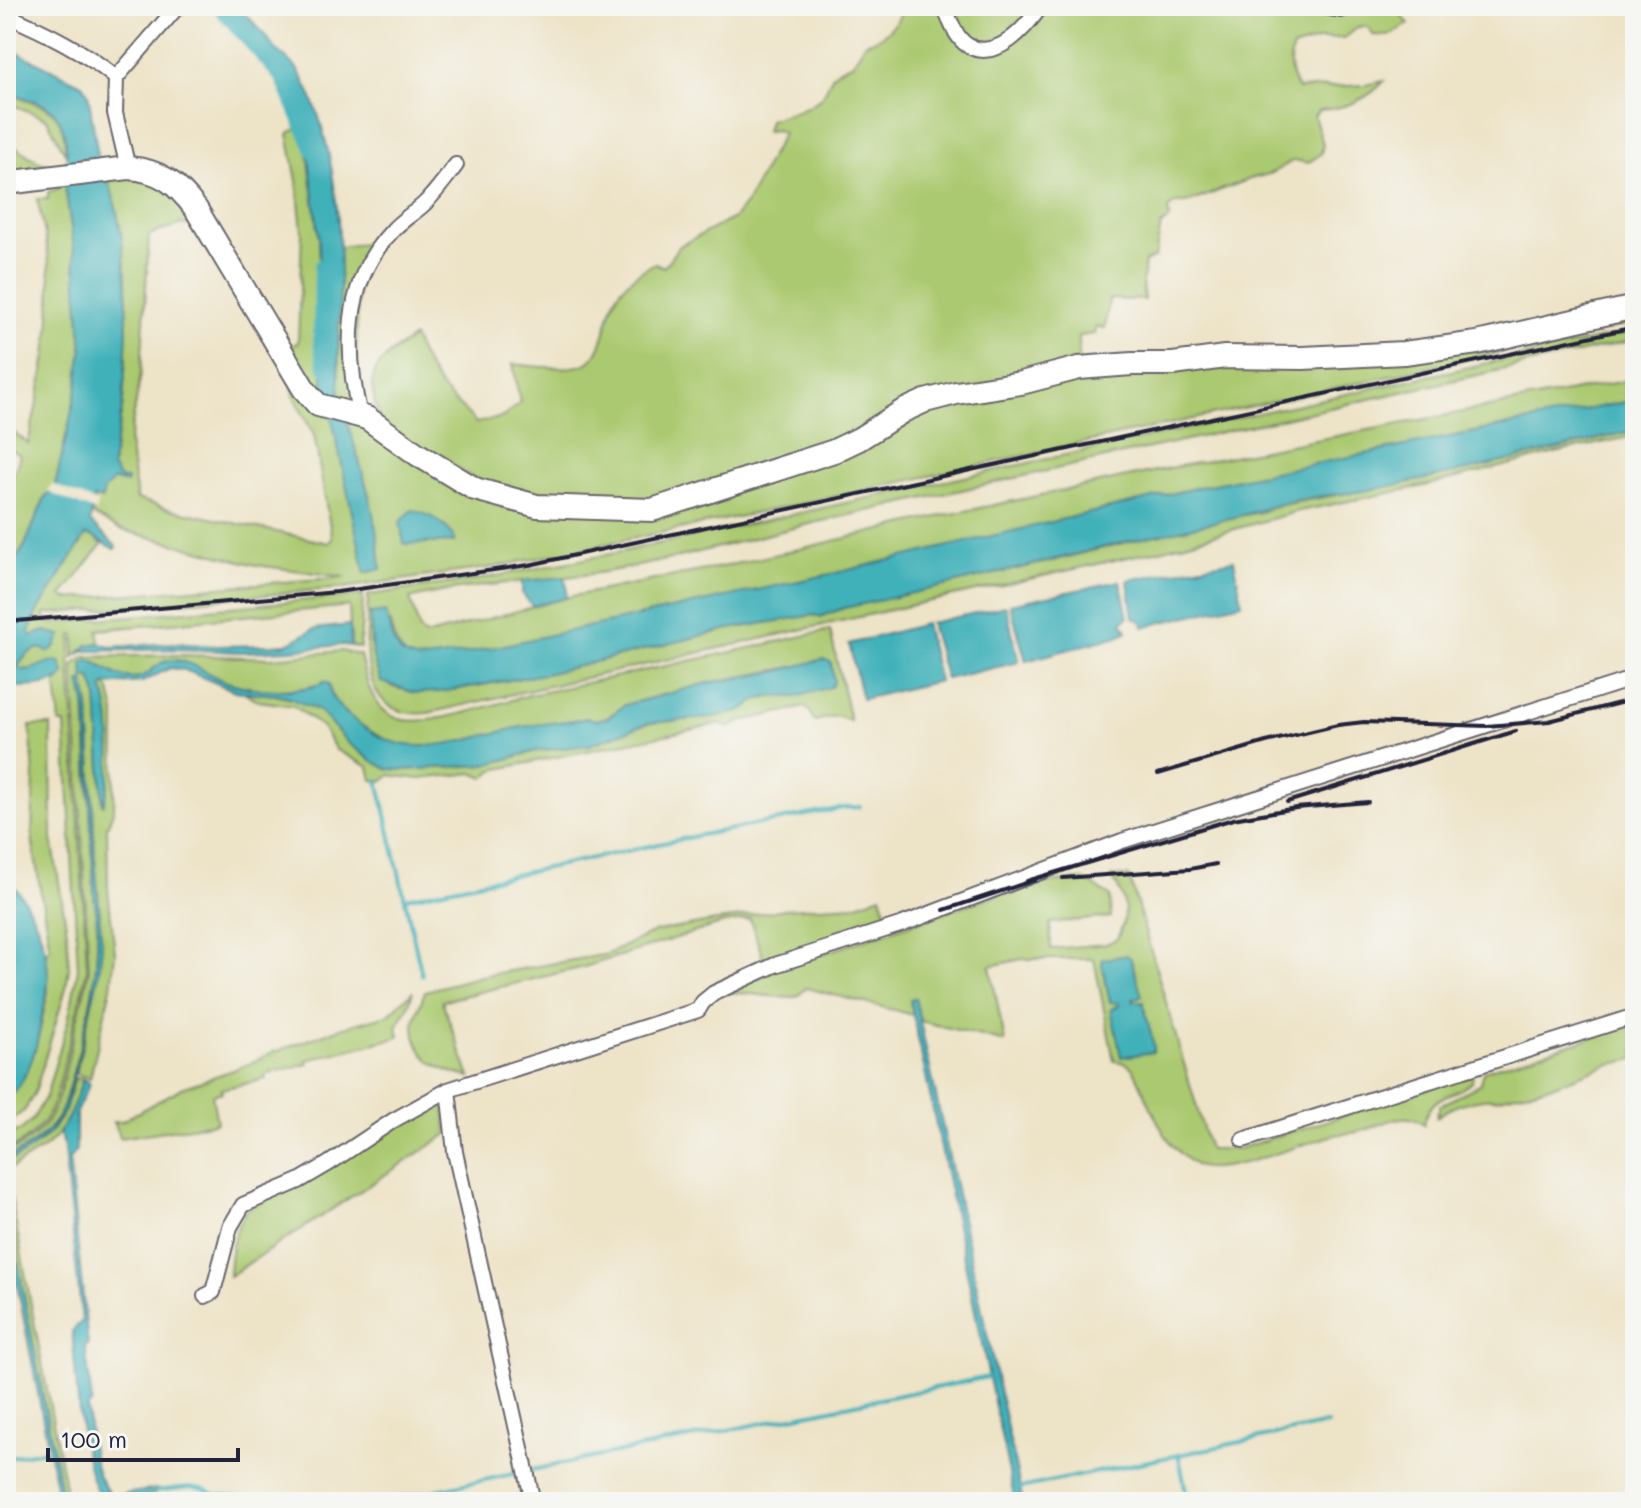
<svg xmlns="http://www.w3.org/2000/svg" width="1641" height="1508" viewBox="0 0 1641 1508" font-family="Mali,sans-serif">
  <rect width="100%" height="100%" fill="#f6f6f2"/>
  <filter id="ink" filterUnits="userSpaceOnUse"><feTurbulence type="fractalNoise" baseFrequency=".0125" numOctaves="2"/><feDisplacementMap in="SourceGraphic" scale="16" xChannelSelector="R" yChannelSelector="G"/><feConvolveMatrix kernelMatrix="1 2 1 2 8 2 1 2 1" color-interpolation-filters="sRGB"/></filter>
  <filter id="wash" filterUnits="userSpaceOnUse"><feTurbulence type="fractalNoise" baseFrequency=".006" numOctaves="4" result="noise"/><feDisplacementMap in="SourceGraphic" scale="32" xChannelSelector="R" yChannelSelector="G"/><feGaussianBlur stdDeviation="1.8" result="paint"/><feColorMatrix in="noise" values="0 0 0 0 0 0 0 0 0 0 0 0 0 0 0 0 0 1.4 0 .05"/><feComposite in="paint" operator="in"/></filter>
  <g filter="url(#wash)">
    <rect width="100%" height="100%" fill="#ede3c7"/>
    <path fill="#abc970" stroke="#667656" stroke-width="2" fill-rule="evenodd" d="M904 6H942L958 37 994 48 1043 6H1308L1340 12 1362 6H1398L1396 9 1409 24 1388 36 1373 35 1367 26 1358 27 1344 38 1320 39 1293 48C1287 63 1290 76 1298 89L1365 85 1384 81C1368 100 1343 109 1319 110L1314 116 1323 144 1321 154 1308 163 1294 160 1272 173 1250 179 1187 203H1175L1168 209 1169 219 1161 225 1155 257 1145 262 1142 282 1144 300 1109 299 1105 328 1096 327 1094 334 1079 336V363L1041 370 675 500 503 495 381 424C364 371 371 368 413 337 423 358 432 380 449 396 458 406 468 412 476 423L503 417 520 403 513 364C529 366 575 371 587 363 604 353 607 317 614 301 622 283 639 272 655 263L664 267 679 246 734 218 748 200 783 133 777 130 766 131 769 120C784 114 804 111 818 100 834 87 823 72 852 64L865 43C885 38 897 25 904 6Z
      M950 6H1038C1006 44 975 61 950 6Z
      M6 91C46 111 63 101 66 155L47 119 6 102Z
      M304 125 319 237 321 289 319 308 325 401 286 347 298 343 302 231 297 181 288 134Z
      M6 141 39 162 67 169 54 173 33 165 27 171 6 178Z
      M107 175 164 180 203 229 182 224 149 235 141 373 129 442 137 499 173 510 329 543 332 538 314 435 295 399 290 378 331 414 365 573 371 501 346 417 436 473 629 516 916 413 1058 378 1279 363 1635 312V323L791 506 494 567 342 588 45 614V622L52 623 363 595 360 648 351 646 349 606 98 630 100 643 88 645 74 657 75 635H72L70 664 87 969C81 998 73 1026 66 1055 56 1099 52 1130 6 1151V1135L21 1130 33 1119 46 1096 69 1017 78 969 65 724H60L56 683 65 675 60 662C45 658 34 675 17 668L27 654 60 636 45 631 30 636 29 631 44 599 86 535 95 537 102 544 62 596 67 599 346 577 256 565 119 529 92 515 94 498 114 480 126 482V479H120L112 468C113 444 121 423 123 401 129 324 131 249 107 175Z
      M64 180 74 248 82 349 77 388 55 486 52 493 45 497 25 545 6 576V484L16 469 20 455 6 447V427L28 443C49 354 62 290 37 199H48V192L58 189Z
      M376 242 358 278 355 411 342 408 339 389V247Z
      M1635 331V340L818 522C745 539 672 562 598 573 536 582 470 583 410 599L420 631 425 636 573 596 726 566 937 517 1175 467 1635 379V400L1199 487 835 574 468 653C427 660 399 674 390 622L370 615 371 645 392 687 416 693 459 689 550 673 729 629 814 615 820 617 844 608 1048 562 1215 520 1262 512 1271 507 1435 477 1635 430V436L1568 450 1424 486 1299 511 1164 549 428 713C355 720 367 645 368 595L481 579 611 554Z
      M830 630 850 721 836 716 814 721 810 711 805 707 742 721 730 727 719 724 493 770 484 778 473 773 420 779 389 775 384 781 372 780 369 767 336 750 322 727 294 706 259 701 244 692 275 695 300 701 324 714 347 742 371 760 402 770 485 765 536 751 589 745 648 723 738 712 759 699 774 696 795 697 831 686 802 665 708 683 625 705 608 717 597 720 588 718C566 722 543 723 521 727 485 734 443 751 406 745 385 742 368 731 352 718 340 708 331 701 329 684L325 682C297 694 256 692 227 682 209 676 195 662 175 660 163 659 157 666 148 673 129 686 107 670 91 660L83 663C87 676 95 682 97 695L103 803C109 767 117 723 101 688L105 685 110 690 115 713 114 809 107 827 108 889 115 954 111 987 90 1078 76 1074 100 967V914L95 857 89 705 84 682 94 895C106 968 83 1040 62 1110 50 1134 30 1148 6 1158V1153C55 1132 58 1101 69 1054 75 1025 84 998 89 969L73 665 85 657 180 655 272 658 341 651 360 655C365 679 372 710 399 719 429 728 499 702 531 695 630 673 730 653 830 630Z
      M51 725 52 839 67 932 69 968 66 988 35 1092 25 1110 6 1124V1101L16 1089 28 1069 39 1035 48 991 45 953 50 949 32 838 34 774 30 726Z
      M1129 876 1209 1149H1238L1473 1074 1472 1082C1451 1099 1431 1092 1424 1124 1405 1109 1382 1125 1361 1131 1351 1134 1340 1133 1331 1136 1302 1143 1219 1179 1195 1165 1159 1143 1152 1103 1133 1069L1126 1063 1114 1061 1094 959H1022L990 966 1005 1042 920 1021 915 998 910 1000 913 1015 806 988 798 996 790 998 728 992 777 969 1029 884 1085 880 1110 896 1111 917 1050 923 1051 949 1106 944 1117 939C1129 914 1127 900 1112 877ZM1103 959 1142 996 1133 999 1134 1002 1114 1007 1119 1006V1002L1102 964Z
      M881 895 890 924 764 961 750 919 721 924 584 967 442 1001 470 1077C443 1072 416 1061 414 1027 414 1016 422 1002 425 991L481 976 608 954 654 932 785 909 855 905Z
      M413 991 408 1007 397 1026 399 1037 307 1060 308 1064 265 1074 266 1079 221 1089 222 1092 212 1095 217 1123 120 1138 113 1122 122 1121 182 1088 244 1066 274 1052 344 1027 388 1015Z
      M1635 1024V1059L1607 1065 1554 1085 1495 1099C1477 1097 1448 1106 1436 1118L1440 1106 1480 1084 1483 1071Z
      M75 1078 83 1079C76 1100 68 1126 51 1142 39 1153 22 1160 9 1170L7 1177 68 1502H63L6 1200V1163C46 1145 65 1119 75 1078Z
      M442 1097 448 1134 229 1276C230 1252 233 1231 246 1211Z"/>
    <path fill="#40b0b9" stroke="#31697a" stroke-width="2" d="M218 6C245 6 258 27 274 47 280 55 290 60 296 67 333 125 341 218 340 286 340 326 335 368 342 407L325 401 323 383 319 237 307 141 299 105 296 96 272 62 255 48Z
      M6 47 82 84 88 93 100 168 66 173C68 153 67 119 48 107 36 99 19 98 6 91Z
      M107 175C131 249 129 324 123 401 121 423 113 444 112 467L120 479H127L126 483 114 480 104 490 102 499 94 498 90 522 116 546 115 549C104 545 97 536 86 535L36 614 29 631 31 636 45 631 61 635 56 646 49 652 39 648 27 654 17 668C34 675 45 658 60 662L65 675C48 689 27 686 6 687V576L25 545 45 497 52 493 55 486 77 388 82 349 74 248 64 180Z
      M1635 400V430C1551 451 1466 472 1381 488 1346 495 1308 495 1274 506 1225 522 1172 531 1121 543 1029 566 937 589 844 608L820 617 814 615 729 629 550 673 441 692 416 693 381 682 373 658 370 614 386 612 393 641 402 654 418 660 468 653 835 573 1199 487Z
      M331 414 346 417C361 468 378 516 381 569L365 573Z
      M412 510C428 513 451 525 455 542L404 544 400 522Z
      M1234 560 1242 603 1143 627 1142 622 1133 617 1128 580Z
      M564 577 567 587 566 598 532 606 522 593V581Z
      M1120 581 1128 617 1122 622 1127 631 1118 636 1026 661 1010 604Z
      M1006 606 1019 662 946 679 930 623Z
      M925 624 939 681 862 699 849 644Z
      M350 625 351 646 341 645 290 650 240 652 178 649 84 651 79 654 88 645 100 643 109 647 176 643 216 646 271 645 287 644 314 629Z
      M823 659 831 662 834 681 831 687 795 697 774 696 759 699 738 712 708 718 648 723 589 745 536 751 485 765 402 770 387 769 371 760 347 742 319 710 284 696 235 691 185 670 170 668 142 682 105 685 102 688C114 708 112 783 103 806L97 695 91 678 84 679 83 663 91 660C107 670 129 686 148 673 157 666 162 660 175 660 194 662 209 676 227 682 254 691 299 694 325 682L329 684C331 701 340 708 352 718 368 731 385 742 406 745 439 750 488 734 521 727 543 723 566 722 588 718L597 720 608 717 625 705 708 683 779 671Z
      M80 682H84L89 705 95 857 102 946 98 979 65 1111 50 1133 32 1148 6 1163V1158C30 1148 50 1134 62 1110 83 1040 106 968 94 895L86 708Z
      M6 877C33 904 53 952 47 992 46 1002 42 1012 41 1022 37 1050 27 1081 6 1101Z
      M1127 955 1131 959 1142 996 1133 999 1134 1002H1143L1154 1046 1153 1052 1121 1057 1111 1009 1119 1006V1003L1110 1002 1102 964 1103 959Z
      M915 998 1023 1502H1015L910 1000Z
      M83 1079 90 1083 76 1112V1150L69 1159 88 1345H85L92 1402 87 1408C91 1437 90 1475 112 1496L156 1489 157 1491 156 1494 119 1502H104C79 1473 76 1372 72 1331L82 1321 63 1141 59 1133 70 1114Z
      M6 1200 63 1502H59L6 1227Z"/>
    <path fill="#ede3c7" d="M52 484 98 503 96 512 48 492Z"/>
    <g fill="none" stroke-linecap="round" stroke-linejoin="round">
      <path stroke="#40b0b9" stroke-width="4" d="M378 780 422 975
        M406 898 701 835 843 808 860 807
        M1179 1457 1188 1502
        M6 1458 48 1450
        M532 1470 988 1377
        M1020 1488 1327 1424
        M157 1491 189 1487 203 1489 218 1495 301 1502
        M381 1502 522 1472"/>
      <path stroke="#40b0b9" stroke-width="14" d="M218 6 282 78 313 151
        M321 266 320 343 325 368"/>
    </g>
  </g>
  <g filter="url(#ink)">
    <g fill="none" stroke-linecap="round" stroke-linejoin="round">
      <defs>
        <path id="minor" d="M944 6C949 18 955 37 967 45 997 63 1027 26 1041 6
          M1317 6 1340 10 1357 6
          M6 15C45 32 83 50 116 78
          M128 168 115 113 116 78 178 6
          M360 416C345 352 343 282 392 231 401 220 415 213 425 203 436 192 446 178 456 165
          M448 1090 455 1152 533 1502
          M1243 1140 1635 1016
          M205 1296 213 1292 230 1227 243 1205 299 1181 328 1164 394 1120 448 1090 698 1010 703 1002 714 993 775 965 903 924 1122 841 1635 678"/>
        <path id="primary" d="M6 183 128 168C161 170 177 184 196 209L304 389 318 405 367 418 417 454 475 489 537 506 652 510 834 451 859 439 903 411 925 401 956 393 1021 383 1079 368 1132 364H1173L1225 357 1303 358 1404 353 1477 343 1635 307"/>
      </defs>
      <use href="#minor" stroke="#69666c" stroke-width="18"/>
      <use href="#primary" stroke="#69666c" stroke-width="26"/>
      <use href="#minor" stroke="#fff" stroke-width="14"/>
      <use href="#primary" stroke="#fff" stroke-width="22"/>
      <path stroke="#22223b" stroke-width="4" d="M6 622 337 592 529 565 1635 327
        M1158 774 1266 742 1338 725 1364 722 1487 726 1549 721 1635 699
        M1287 802 1516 731
        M1063 878 1190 869 1216 864
        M1027 881 1233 819 1296 808 1368 802
        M944 910 1035 880"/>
    </g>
  </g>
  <rect width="1641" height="1508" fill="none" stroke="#f6f6f2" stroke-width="32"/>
  <path d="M48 1448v12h190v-12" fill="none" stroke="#22223b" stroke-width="4"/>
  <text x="60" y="1448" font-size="24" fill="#22223b" stroke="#f6f6f2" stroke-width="6" paint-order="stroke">100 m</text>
</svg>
